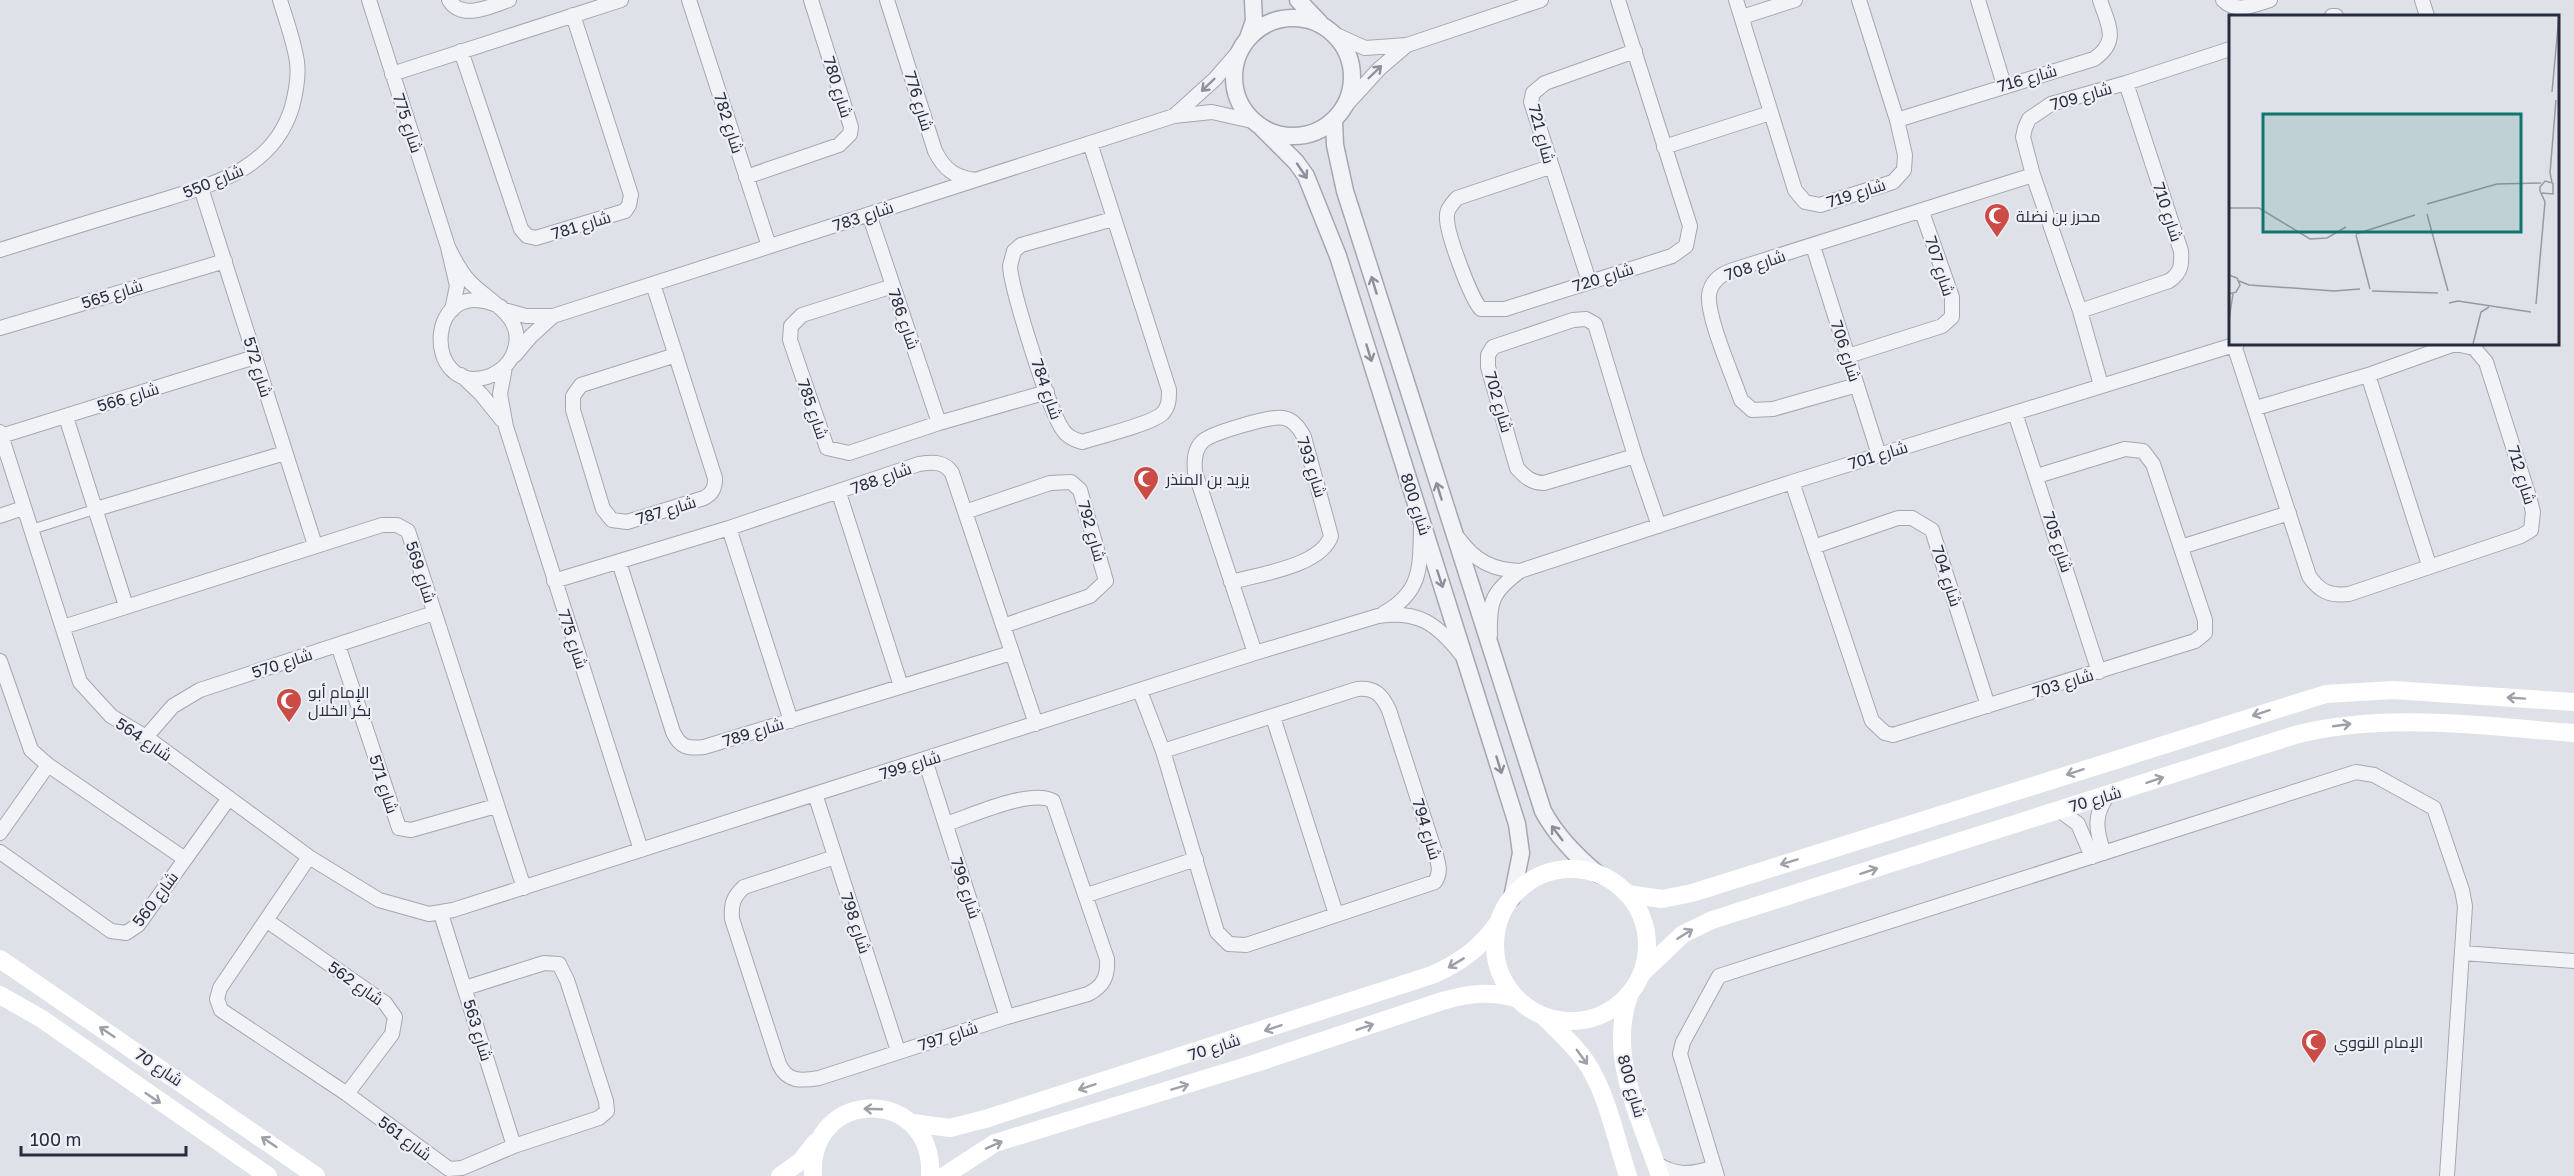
<svg xmlns="http://www.w3.org/2000/svg" width="2574" height="1176" viewBox="0 0 2574 1176" font-family="'Golos Text',Cairo,sans-serif">
  <rect width="100%" height="100%" fill="#dfe1e8"/>
  <g fill="none" stroke-linecap="round" stroke-linejoin="round">
    <defs>
      <path id="pedestrian" d="M30 530 96 509"/>
      <path id="minor" d="M369 0 448 247 457 286 452 310
        M449 0C462 21 491 6 509 0
        M689 0 769 246
        M887 0 935 151C944 169 954 177 975 180
        M1736 0 1795 190 1805 202 1820 205 1893 182 1904 170 1905 155 1897 120 1859 0
        M1978 0 2004 85
        M2223 0C2237 14 2253 5 2270 0
        M2422 0 2427 16
        M2332 16H2336
        M1742 17 1795 0
        M1334 34 1365 48 1407 45 1541 0
        M461 51 521 229 527 236 536 238 625 211 629 205 631 195 573 15
        M392 74 621 0
        M1347 104 1379 69 1407 45
        M1174 116 1215 79 1240 50
        M1897 120 2094 59C2120 41 2108 25 2100 0
        M1090 143 1169 390C1169 399 1169 406 1163 413 1154 423 1098 437 1082 442 1075 440 1067 437 1063 430 1050 413 1011 289 1010 266L1014 251 1021 245 1113 219
        M1664 147 1770 113
        M1550 167 1457 198C1453 203 1447 209 1447 215 1445 230 1471 299 1481 309H1505L1672 256 1686 246 1690 226 1618 0
        M746 177 839 145 850 134 851 127 811 0
        M201 188 315 545
        M869 214 939 423
        M1813 246 1879 455
        M448 247C454 259 460 272 470 282 488 301 525 316 515 349 511 363 501 372 487 377 422 396 424 270 501 307
        M0 250C51 234 102 218 153 203 210 185 273 171 292 107 296 92 299 77 297 62 294 41 286 20 280 0
        M1589 281 1531 102 1533 93 1545 83 1635 51
        M653 284 715 478C715 488 713 493 704 498L627 522 612 520 603 509 573 410V396L581 385 676 355
        M893 286 802 315 791 326 790 340 827 448 849 453 939 423 1047 392
        M504 310 526 316H553L1174 116 1212 112 1252 121
        M2080 311 2169 281C2181 273 2182 265 2181 251L2126 83
        M0 328 225 261
        M2234 345 2309 576C2320 592 2330 596 2349 594L2521 536 2531 530 2533 512 2530 500 2486 362 2474 348 2455 344 2368 375 2256 408
        M515 355 531 336 553 316
        M1848 356 1942 326 1952 317V297L1922 212
        M505 367 500 394 506 427 641 850
        M461 375 481 394 502 420
        M2368 375 2429 565
        M1857 385 1773 409 1752 410 1741 400C1733 376 1707 318 1709 295 1711 281 1721 274 1733 270L2033 175
        M2101 385 2080 311 2033 175 2023 137 2025 128 2029 119 2051 104 2126 83 2230 49
        M2015 413 2099 672
        M66 417 126 606
        M0 432 80 682 111 716 146 737 309 857 379 900 429 914 453 910 1255 653 1378 616C1418 610 1436 623 1461 654
        M1 436 255 357
        M1635 456 1544 483C1532 483 1525 477 1517 468L1488 367V355L1493 347 1573 320 1586 319 1595 324 1635 456 1659 526
        M1792 482 1872 721 1885 733 1893 735 2195 641 2205 633V620L2153 464 2143 451 2125 449 2037 476
        M839 493 901 686
        M96 509 285 453
        M965 512 1050 483 1071 482 1080 490 1106 581 1090 596 1003 626
        M0 516 23 508
        M729 528 791 721
        M1459 539C1475 561 1493 570 1520 571
        M1816 546 1898 518H1912L1932 530 1988 706
        M2181 547 2289 513
        M619 562 673 732C680 747 687 749 704 747L1011 653
        M554 581 729 528 919 464C933 462 944 461 952 473L1036 724
        M1231 582C1260 574 1321 566 1331 536L1304 437C1300 429 1294 420 1284 418 1272 415 1212 433 1203 441 1194 449 1194 461 1195 472L1255 653
        M1384 613C1422 592 1420 567 1421 527
        M63 627 382 525H397L408 531 524 888
        M1490 635C1489 601 1492 592 1520 571L1792 482 2237 344
        M338 645 399 828 411 830 496 806
        M0 661 31 750 48 765 0 833
        M1140 691 1163 751 1217 932 1229 944 1246 945 1435 882C1441 872 1439 866 1436 855L1389 710C1382 695 1375 687 1357 689L1163 751
        M1273 717 1336 914
        M146 737 173 706 200 690 434 613
        M925 760 1007 1017
        M48 765 185 859
        M815 794 898 1051
        M2059 810 2078 824 2092 857
        M0 852 111 931 126 933 138 925 229 798
        M2104 853C2096 831 2093 815 2108 795
        M309 857 220 988 217 999 221 1010 347 1094 449 1169 462 1168 514 1146 599 1118 607 1111 606 1101 567 980 559 964 544 963 465 988
        M835 857 744 887C733 897 731 904 732 919L779 1064C787 1082 801 1081 819 1078L1007 1017 1088 994C1104 986 1108 976 1107 959L1053 801C1031 788 971 816 946 824
        M1087 895 1196 859
        M441 914 514 1146
        M266 920 385 1003 395 1017 392 1034 347 1094
        M2462 953 2574 961
        M1656 1163C1674 1176 1692 1175 1714 1167
        M1717 1176 1680 1054 1683 1042 1719 976 2356 772 2374 775 2434 808 2462 890 2465 906 2447 1176"/>
      <path id="tertiary" d="M1298 0 1320 23
        M1234 77a59 59 0 1 1 118 0a59 59 0 1 1-118 0Z
        M1248 38 1254 21 1253 0
        M1334 121 1335 145 1345 191 1543 811C1557 837 1576 856 1598 874
        M1262 128 1296 162 1306 176 1338 256 1517 824 1521 853 1512 898"/>
    </defs>
    <use href="#pedestrian" stroke="#a4a7b2" stroke-width="11"/>
    <use href="#minor" stroke="#a4a7b2" stroke-width="16"/>
    <use href="#tertiary" stroke="#a4a7b2" stroke-width="19"/>
    <use href="#pedestrian" stroke="#f2f3f7" stroke-width="9"/>
    <use href="#minor" stroke="#f2f3f7" stroke-width="14"/>
    <use href="#tertiary" stroke="#f2f3f7" stroke-width="16"/>
    <path stroke="#fff" stroke-width="18" d="M1495 945a76 76 0 1 1 152 0a76 76 0 1 1-152 0Z
      M1627 894 1662 899 1692 893 2326 694 2393 690 2574 702
      M0 959 316 1176
      M1642 973 1683 934 1712 920 2295 735C2386 712 2482 726 2574 733
      M0 995 42 1019 268 1176
      M1629 996C1607 1056 1641 1119 1660 1176
      M1543 1016C1559 1032 1576 1046 1588 1065 1608 1097 1616 1140 1628 1176
      M912 1123 950 1128 985 1119 1432 975C1460 963 1480 948 1498 923
      M780 1176 801 1161 815 1143
      M813 1176C808 1086 935 1086 930 1176
      M944 1176 995 1143 1253 1064 1442 1001C1471 993 1488 991 1516 998"/>
  </g>
  <defs><path id="oneway-shaft" d="M-6 0H5M1.5-3L5.5 0L1.5 3" fill="none" stroke-width="1.6" stroke-linecap="round" stroke-linejoin="round" transform="scale(1.5)"/></defs>
  <g stroke="#8d909b">
    <use href="#oneway-shaft" transform="translate(1375 72) rotate(-44)"/>
    <use href="#oneway-shaft" transform="translate(1208 85) rotate(136)"/>
    <use href="#oneway-shaft" transform="translate(1302 171) rotate(56)"/>
    <use href="#oneway-shaft" transform="translate(1374 285) rotate(-107)"/>
    <use href="#oneway-shaft" transform="translate(1369 353) rotate(73)"/>
    <use href="#oneway-shaft" transform="translate(1439 491) rotate(-107)"/>
    <use href="#oneway-shaft" transform="translate(1440 579) rotate(72)"/>
    <use href="#oneway-shaft" transform="translate(1499 765) rotate(73)"/>
    <use href="#oneway-shaft" transform="translate(1557 833) rotate(-127)"/>
  </g>
  <g stroke="#9ea0a9">
    <use href="#oneway-shaft" transform="translate(2516 698) rotate(-176)"/>
    <use href="#oneway-shaft" transform="translate(2261 713) rotate(162)"/>
    <use href="#oneway-shaft" transform="translate(2342 725) rotate(-8)"/>
    <use href="#oneway-shaft" transform="translate(2075 772) rotate(162)"/>
    <use href="#oneway-shaft" transform="translate(2155 780) rotate(-18)"/>
    <use href="#oneway-shaft" transform="translate(1789 862) rotate(163)"/>
    <use href="#oneway-shaft" transform="translate(1869 871) rotate(-18)"/>
    <use href="#oneway-shaft" transform="translate(1685 934) rotate(-32)"/>
    <use href="#oneway-shaft" transform="translate(1456 963) rotate(149)"/>
    <use href="#oneway-shaft" transform="translate(1365 1027) rotate(-19)"/>
    <use href="#oneway-shaft" transform="translate(1273 1028) rotate(162)"/>
    <use href="#oneway-shaft" transform="translate(107 1032) rotate(-146)"/>
    <use href="#oneway-shaft" transform="translate(1582 1057) rotate(54)"/>
    <use href="#oneway-shaft" transform="translate(1087 1087) rotate(162)"/>
    <use href="#oneway-shaft" transform="translate(1180 1087) rotate(-17)"/>
    <use href="#oneway-shaft" transform="translate(153 1098) rotate(34)"/>
    <use href="#oneway-shaft" transform="translate(873 1109) rotate(-178)"/>
    <use href="#oneway-shaft" transform="translate(269 1142) rotate(-146)"/>
    <use href="#oneway-shaft" transform="translate(994 1145) rotate(-24)"/>
  </g>
  <defs>
    <symbol id="mosque-pin" viewBox="-11 -11 22 30"><path d="M0 17L-7.5 6A9.5 9.5 0 1 1 7.5 6Z" fill="#cb4c46" stroke="#eff0f6"/><path d="M3.5-4.9A6 6 0 1 0 3.5 4.9A5 5 0 1 1 3.5-4.9Z" fill="#fff"/></symbol>
  </defs>
  <g fill-rule="evenodd">
    <use href="#mosque-pin" x="1982" y="201" width="30" height="40"/>
    <use href="#mosque-pin" x="1131" y="464" width="30" height="40"/>
    <use href="#mosque-pin" x="274" y="686" width="30" height="40"/>
    <use href="#mosque-pin" x="2299" y="1027" width="30" height="40"/>
  </g>
  <g text-anchor="middle" stroke-width="4.5" stroke-linejoin="round" paint-order="stroke">
    <g font-size="16" fill="#282c3f" stroke="#eff0f6">
      <text transform="translate(2027 78) rotate(-16)" y="6">شارع 716</text>
      <text transform="translate(838 87) rotate(73)" y="6">شارع 780</text>
      <text transform="translate(2081 96) rotate(-16)" y="6">شارع 709</text>
      <text transform="translate(919 101) rotate(73)" y="6">شارع 776</text>
      <text transform="translate(408 123) rotate(72)" y="6">شارع 775</text>
      <text transform="translate(729 123) rotate(72)" y="6">شارع 782</text>
      <text transform="translate(1542 134) rotate(75)" y="6">شارع 721</text>
      <text transform="translate(213 181) rotate(-22)" y="6">شارع 550</text>
      <text transform="translate(1856 193) rotate(-18)" y="6">شارع 719</text>
      <text transform="translate(2168 212) rotate(72)" y="6">شارع 710</text>
      <text transform="translate(863 216) rotate(-18)" y="6">شارع 783</text>
      <text transform="translate(581 225) rotate(-17)" y="6">شارع 781</text>
      <text transform="translate(1755 265) rotate(-19)" y="6">شارع 708</text>
      <text transform="translate(1940 266) rotate(72)" y="6">شارع 707</text>
      <text transform="translate(1603 277) rotate(-17)" y="6">شارع 720</text>
      <text transform="translate(112 294) rotate(-17)" y="6">شارع 565</text>
      <text transform="translate(904 319) rotate(71)" y="6">شارع 786</text>
      <text transform="translate(1846 351) rotate(72)" y="6">شارع 706</text>
      <text transform="translate(258 367) rotate(73)" y="6">شارع 572</text>
      <text transform="translate(1047 389) rotate(71)" y="6">شارع 784</text>
      <text transform="translate(128 397) rotate(-17)" y="6">شارع 566</text>
      <text transform="translate(1499 402) rotate(74)" y="6">شارع 702</text>
      <text transform="translate(813 409) rotate(71)" y="6">شارع 785</text>
      <text transform="translate(1878 455) rotate(-17)" y="6">شارع 701</text>
      <text transform="translate(1312 467) rotate(72)" y="6">شارع 793</text>
      <text transform="translate(2522 475) rotate(73)" y="6">شارع 712</text>
      <text transform="translate(881 478) rotate(-20)" y="6">شارع 788</text>
      <text transform="translate(1416 504) rotate(72)" y="6">شارع 800</text>
      <text transform="translate(666 510) rotate(-17)" y="6">شارع 787</text>
      <text transform="translate(1092 531) rotate(74)" y="6">شارع 792</text>
      <text transform="translate(2058 542) rotate(72)" y="6">شارع 705</text>
      <text transform="translate(421 572) rotate(72)" y="6">شارع 569</text>
      <text transform="translate(1947 576) rotate(72)" y="6">شارع 704</text>
      <text transform="translate(573 639) rotate(72)" y="6">شارع 775</text>
      <text transform="translate(282 663) rotate(-18)" y="6">شارع 570</text>
      <text transform="translate(2063 683) rotate(-17)" y="6">شارع 703</text>
      <text transform="translate(753 732) rotate(-17)" y="6">شارع 789</text>
      <text transform="translate(144 739) rotate(34)" y="6">شارع 564</text>
      <text transform="translate(910 765) rotate(-17)" y="6">شارع 799</text>
      <text transform="translate(384 784) rotate(72)" y="6">شارع 571</text>
      <text transform="translate(2095 799) rotate(-17)" y="6">شارع 70</text>
      <text transform="translate(1427 829) rotate(73)" y="6">شارع 794</text>
      <text transform="translate(966 888) rotate(72)" y="6">شارع 796</text>
      <text transform="translate(155 899) rotate(-53)" y="6">شارع 560</text>
      <text transform="translate(856 923) rotate(72)" y="6">شارع 798</text>
      <text transform="translate(356 983) rotate(35)" y="6">شارع 562</text>
      <text transform="translate(478 1030) rotate(73)" y="6">شارع 563</text>
      <text transform="translate(948 1036) rotate(-18)" y="6">شارع 797</text>
      <text transform="translate(1214 1047) rotate(-18)" y="6">شارع 70</text>
      <text transform="translate(159 1067) rotate(34)" y="6">شارع 70</text>
      <text transform="translate(1632 1086) rotate(74)" y="6">شارع 800</text>
      <text transform="translate(405 1138) rotate(37)" y="6">شارع 561</text>
    </g>
    <g font-size="16" fill="#282c3f" stroke="#eff0f6" text-anchor="start">
      <text x="2016" y="222">محرز بن نضلة</text>
      <text x="1166" y="485">يزيد بن المنذر</text>
      <text x="308" y="698">الإمام أبو<tspan x="308" dy="18">بكر الخلال</tspan></text>
      <text x="2334" y="1048">الإمام النووي</text>
    </g>
  </g>
  <g transform="translate(2229 15)">
    <rect width="330" height="330" fill="#dfe1e8"/>
    <path fill="none" stroke="#9699a4" stroke-width="1.5" d="M323 77 330 1M323 167 321 158 327 85M198 189 268 169 312 168M0 193H30L81 224 98 223 117 212M198 199 219 276M127 219 186 200M127 220 141 274M0 260 8 263 11 270 7 277 0 279M10 266 20 270 105 276 131 274M143 276 209 278M220 288 229 286 302 297M307 289 316 187 311 176V172L316 166 324 168V179L313 178M0 304 4 279M244 329 252 297 260 292"/>
    <path fill="#0f766e" fill-opacity="0.15" stroke="#0f766e" stroke-width="3" d="M34 99H292V217H34Z"/>
    <rect width="330" height="330" fill="none" stroke="#282c3f" stroke-width="3"/>
  </g>
  <path d="M21 1146v9h165v-9" fill="none" stroke="#282c3f" stroke-width="3"/>
  <text x="30" y="1146" font-size="18" fill="#282c3f" stroke="#eff0f6" stroke-width="4.5" paint-order="stroke">100 m</text>
</svg>
